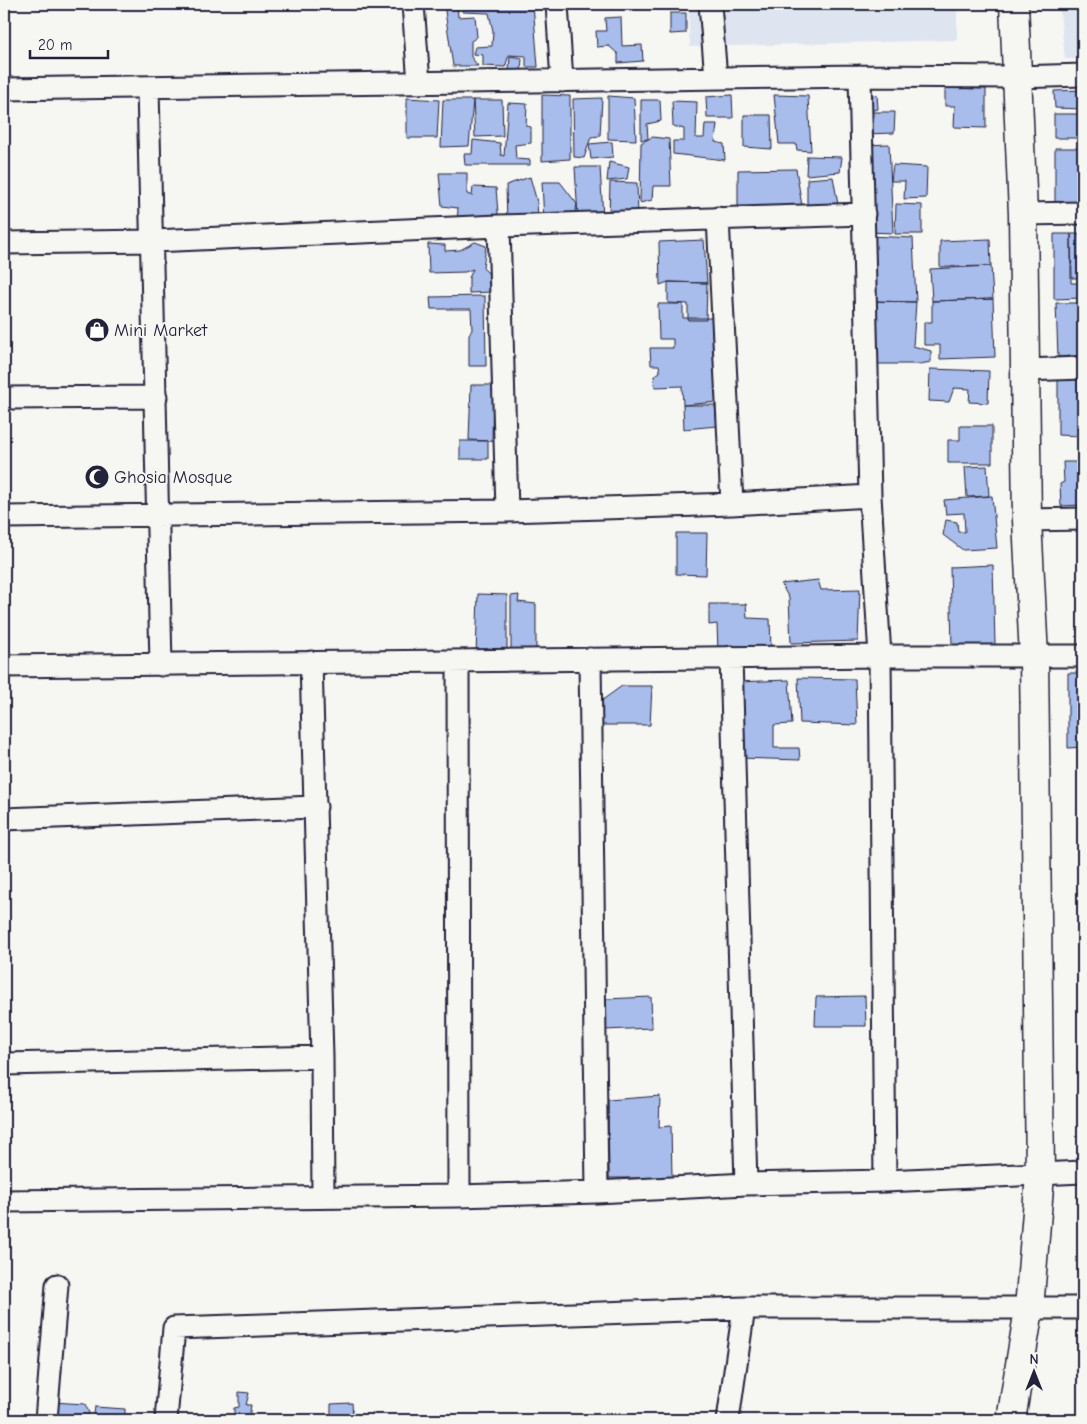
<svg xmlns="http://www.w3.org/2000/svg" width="1087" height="1424" viewBox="0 0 1087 1424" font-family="'Comic Neue',sans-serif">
  <rect width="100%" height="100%" fill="#f6f6f2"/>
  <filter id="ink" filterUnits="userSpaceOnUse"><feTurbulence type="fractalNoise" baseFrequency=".02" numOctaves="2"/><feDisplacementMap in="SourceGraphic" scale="10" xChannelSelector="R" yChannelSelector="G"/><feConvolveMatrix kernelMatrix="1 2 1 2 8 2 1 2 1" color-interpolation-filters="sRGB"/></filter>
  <g filter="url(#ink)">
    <path fill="#dfe5f0" d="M688 4H957V40L690 47Z
      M1059 4H1083V59H1065Z"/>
    <path fill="#a9bdec" stroke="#22223b" d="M444 4H457L458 17 475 16 477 37 471 41V57L478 66H453Z
      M463 4H533L538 67H526V56L509 55 505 67 483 66V55L473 54 475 47 492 46 493 31 489 13 463 12Z
      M670 13H686V33L670 34Z
      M621 17 622 46 642 45 643 61 618 63V54L609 46 597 47 596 31H606L605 18Z
      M510 56 522 58 521 72 509 70Z
      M945 88 986 89V128L954 127 955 106H945Z
      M1083 90V109L1055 108 1054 91Z
      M542 95 570 96V159L542 161Z
      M732 95 733 118H707L706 97Z
      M774 95 808 96 811 151 797 150 796 144H779Z
      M877 95 878 109 864 112 865 96Z
      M608 96 634 98 636 140 608 139Z
      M407 98 439 100 437 138H407Z
      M602 98 600 136 591 137 584 158 574 157 573 99Z
      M443 100H473L469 146 441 147Z
      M473 100H502L503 136 475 137Z
      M641 100H660L661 121 647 124 648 139 641 140Z
      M672 101 697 102 696 138H704L705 124H717L715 142 724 144 725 160 673 154V141H684V129L673 126Z
      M508 103 527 104 526 126 531 127V143L515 145 516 159 530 160V165H465L464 154H472L473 140 500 143 501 155 504 156Z
      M864 112H895L894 133 864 134Z
      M1054 114H1083V138H1054Z
      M744 115H771L772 149 744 147Z
      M652 137 669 139 671 186H653L652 200 640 203 641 143Z
      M612 142 613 157 591 159 589 144Z
      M889 144 893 233 868 232 867 145Z
      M1055 148H1083V208L1055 209Z
      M807 156 842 157 840 172 806 175Z
      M609 162 629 167 627 179 607 181Z
      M893 165 927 167 926 198 904 199 905 181H891Z
      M575 167H600L603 217 578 218Z
      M796 169 802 206 738 207V170Z
      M439 173H467V194L472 196 473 187 496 188 499 226H457L458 208 442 206Z
      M530 177 537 202 538 220 507 223 506 185Z
      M833 177 839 210 807 211V179Z
      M542 182H560L577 204 574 219 544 221Z
      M610 182 637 183 638 217 609 218Z
      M896 204 922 205V234H895Z
      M1054 234H1071V283H1083V298L1054 299Z
      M1071 234H1083V278H1072Z
      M869 236 913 238 916 302 871 301Z
      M990 239 991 266 940 267V241Z
      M704 240 707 283 668 282 660 285 659 242Z
      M475 242 486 246 483 268 489 274 492 292 469 293V278L473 269 465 272 429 273 428 244 445 245V251L460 250Z
      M991 266 993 299 932 301 930 269Z
      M668 282 707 283 706 320H688V304L668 303Z
      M485 296 486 366H469V334L472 330 471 309H431L430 297Z
      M993 299 995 357 940 359V345H924V322H932V301Z
      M871 301 916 302 913 346 931 351V362L920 364H872Z
      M1056 303H1083V355L1058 357Z
      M658 304H683V318H715L717 402 683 405 682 386 655 387 654 376 660 372 659 365H651L650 348H673V339H659Z
      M930 369 989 371 988 403 969 402 970 389 954 388 949 402 929 401Z
      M1058 378H1083V426H1079L1078 436 1058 435Z
      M471 385H493L492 441 469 440Z
      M683 405H715L717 426 684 429Z
      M960 426H992V463H948V440H960Z
      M1081 440H1083V505L1061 506 1060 484 1064 482 1063 462H1081Z
      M460 441H488V459H460Z
      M987 466 989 496 967 497 965 467Z
      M992 496 997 548 963 550 943 535 946 520 957 522 958 532H965L964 513 946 514 944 500Z
      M676 533H707L706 575 676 574Z
      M993 565 995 645 952 646 950 567Z
      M818 580 821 590 860 589 858 641 791 643 789 598 781 584Z
      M478 594 507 595V655L476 656Z
      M519 595 518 602 536 604V655H511V596Z
      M709 604H746L747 618 770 619 771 651H718L717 624 709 625Z
      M1068 673H1083V747L1068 748Z
      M798 678 855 679 857 725 800 723Z
      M789 680 792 724 774 725V748H799L800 760 739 758 737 682Z
      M622 686H652L650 725H600L601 701Z
      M865 996 866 1026H815L816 997Z
      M651 997 652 1028 604 1030 605 999Z
      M660 1096 659 1127 671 1126 672 1178H609L608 1100Z
      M239 1392 249 1393 246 1405H251L249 1418 234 1417V1408L239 1407Z
      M52 1402 85 1404 89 1413 85 1420H50Z
      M352 1403 353 1417 331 1416V1404Z
      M95 1407 125 1409V1420H93Z"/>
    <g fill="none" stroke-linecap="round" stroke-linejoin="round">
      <defs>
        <path id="street" d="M413 4 419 83
          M557 4 562 81
          M710 4 716 78
          M860 76 870 496 880 656 885 1181
          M148 87 161 665
          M4 89 860 76 1016 77 1083 75
          M1023 214 1083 213
          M718 218 732 504
          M499 226 507 511
          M4 243 153 241 499 226 864 214
          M1024 370 1083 368
          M4 398 156 397
          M4 517 507 511 732 504 870 496
          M1027 520 1083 519
          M731 657 746 1184
          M590 659 597 1192
          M458 661 459 1196
          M311 662 322 1057 323 1197
          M4 666 880 656H1083
          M4 819 316 807
          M4 1064 322 1057
          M4 1201 459 1196 597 1192 746 1184 885 1181 1083 1172
          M46 1420 57 1285
          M166 1420 174 1328 744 1308H1083
          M728 1420 744 1308"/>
        <path id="secondary" d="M1011 1420 1029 1309 1040 1175 1034 657 1027 520 1023 214 1014 4"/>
      </defs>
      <use href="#street" stroke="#22223b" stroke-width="25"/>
      <use href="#secondary" stroke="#22223b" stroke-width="31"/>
      <use href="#street" stroke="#f6f6f2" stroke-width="21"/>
      <use href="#secondary" stroke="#f6f6f2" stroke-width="28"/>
    </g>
  </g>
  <defs>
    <symbol id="shop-disc" viewBox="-11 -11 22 22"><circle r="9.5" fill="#22223b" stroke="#f6f6f2"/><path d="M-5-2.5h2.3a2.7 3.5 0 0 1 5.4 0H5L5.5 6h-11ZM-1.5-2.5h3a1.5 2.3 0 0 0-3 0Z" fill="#fff"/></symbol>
    <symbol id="mosque-disc" viewBox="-11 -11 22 22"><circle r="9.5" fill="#22223b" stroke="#f6f6f2"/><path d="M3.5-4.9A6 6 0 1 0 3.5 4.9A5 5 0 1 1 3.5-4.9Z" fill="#fff"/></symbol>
  </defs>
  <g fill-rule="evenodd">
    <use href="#shop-disc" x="83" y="316" width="28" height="28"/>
    <use href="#mosque-disc" x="83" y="463" width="28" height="28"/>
  </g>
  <g text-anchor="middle" stroke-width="4" stroke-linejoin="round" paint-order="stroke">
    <g font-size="18" fill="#22223b" stroke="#f6f6f2" text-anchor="start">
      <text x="114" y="336">Mini Market</text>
      <text x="114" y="483">Ghosia Mosque</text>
    </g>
  </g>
  <rect width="1087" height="1424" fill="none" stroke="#f6f6f2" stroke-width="20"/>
  <rect x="10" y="10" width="1067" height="1404" fill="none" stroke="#22223b" stroke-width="2" filter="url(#ink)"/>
  <g transform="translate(1034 1372)" stroke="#f6f6f2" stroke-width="4" paint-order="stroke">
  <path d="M0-4L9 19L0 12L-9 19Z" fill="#22223b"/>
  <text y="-8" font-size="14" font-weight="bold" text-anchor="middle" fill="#22223b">N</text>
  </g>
  <path d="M30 50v8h78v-8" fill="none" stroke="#22223b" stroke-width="2.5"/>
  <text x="38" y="50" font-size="15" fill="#22223b" stroke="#f6f6f2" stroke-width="4" paint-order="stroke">20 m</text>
</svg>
